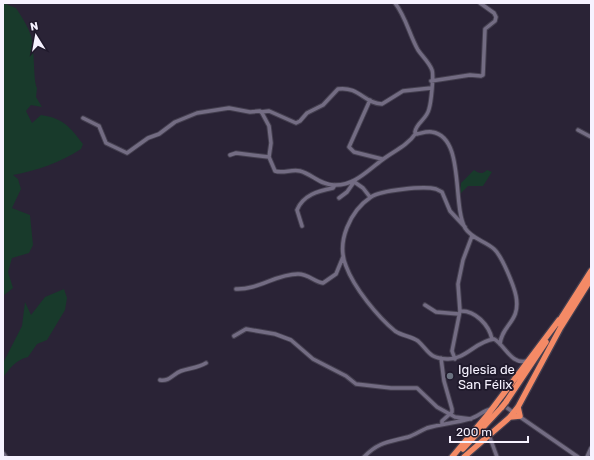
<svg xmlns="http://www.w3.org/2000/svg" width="594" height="460" viewBox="0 0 594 460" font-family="Rubik,sans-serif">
  <rect width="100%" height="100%" fill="#2a2336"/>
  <path fill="#183a2b" d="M3 3 16 8C21 16 28 26 31 36 35 49 33 81 37 88L36 97 42 107 31 105 26 111 32 123 41 115C63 118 70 127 83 144L81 149C61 162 36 171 13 175L18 179 21 189 12 208 30 215 33 245 29 253 12 258 8 272 13 288 3 296Z
    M474 170C479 173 482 175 487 170L492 172 483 186H468L460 194 461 183Z
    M64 289 67 298 65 310 47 340 37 344 28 357C16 360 11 367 4 376L3 375V363L22 326 25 302 31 315 45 297Z"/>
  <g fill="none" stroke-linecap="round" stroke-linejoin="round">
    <defs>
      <path id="minor" d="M395 3C406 17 409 34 418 50 422 56 429 62 432 70 434 75 431 103 429 109 427 119 416 123 415 132L417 134C422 133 427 131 432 132 465 137 452 204 465 228 472 239 485 241 494 249 502 256 514 286 516 296 521 322 502 324 500 344
        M431 81 470 75 481 76 483 75 485 29 495 21 496 17 494 13 480 3
        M370 100 349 147 354 152 382 159
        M261 112 269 111 296 123 300 121 307 113 323 105 338 89C359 86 365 104 382 104L403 91 431 88
        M83 118 99 126 106 143 127 153 148 138 159 134 175 122 197 113 229 108 250 112 260 111 262 113 269 126 271 143 269 157 275 171C283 174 291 169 300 171 312 174 320 185 334 185 354 186 367 171 382 160 394 151 407 146 416 133
        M578 130 591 137
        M230 155 236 153 269 157
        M353 181 363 188 370 197
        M339 198 347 192 354 182
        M302 226 297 210C303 195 318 191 333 188L335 185
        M465 227 450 211 442 192 436 189C424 186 381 190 371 197 350 211 336 242 346 266 354 288 378 317 395 331 402 336 411 336 418 341 429 351 428 358 447 359 465 360 476 341 494 339 505 345 511 365 527 361
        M236 289C258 290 276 274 298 274 309 274 314 282 323 283L336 274 343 257
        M425 305 436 312 459 314
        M460 311C475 310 489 325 492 339
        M234 336 246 329 275 334 291 340 313 359 346 376 356 384 391 388H417L437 407 455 417 471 419
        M441 358 444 381 452 409V412L442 421V424
        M455 359 452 351 460 311 458 284 463 260 472 236
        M160 380C169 382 173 374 181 371 189 368 198 368 206 363
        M497 401 578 457
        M489 435 497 457
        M3 453 6 457
        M364 457C378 442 389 442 408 437 414 435 420 431 427 428 441 424 455 423 469 419 478 417 482 411 491 409
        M587 457 591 448"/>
      <path id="highway" d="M558 323 591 271
        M561 327 591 279
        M506 402 546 342
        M510 417 520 416 518 407
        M463 449 502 407
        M452 457 489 413 559 320
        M464 457 510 417 518 407 562 325"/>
    </defs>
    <use href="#minor" stroke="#443f4f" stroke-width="5.5"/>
    <use href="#highway" stroke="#443f4f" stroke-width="8"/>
    <use href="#minor" stroke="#736c83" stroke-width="3.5"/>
    <use href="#highway" stroke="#f48a66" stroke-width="5.5"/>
    <defs>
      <path id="highway-bridge" d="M502 407 506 402"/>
    </defs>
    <use href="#highway-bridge" stroke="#443f4f" stroke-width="8" stroke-linecap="butt"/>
    <use href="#highway-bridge" stroke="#f48a66" stroke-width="5.5"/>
  </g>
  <circle fill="#6b7280" stroke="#201a2c" stroke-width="1.5" cx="450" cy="376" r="4"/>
  <g text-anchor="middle" stroke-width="4" stroke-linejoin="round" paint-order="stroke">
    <g font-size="13" fill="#f6f2ff" stroke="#201a2c" text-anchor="start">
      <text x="458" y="374">Iglesia de<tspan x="458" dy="15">San Félix</tspan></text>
    </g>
  </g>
  <rect width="594" height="460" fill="none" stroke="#f6f2ff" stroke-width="8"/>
  <g transform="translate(36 36) rotate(349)" stroke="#201a2c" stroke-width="3" paint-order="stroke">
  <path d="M0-3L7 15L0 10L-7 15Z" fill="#f6f2ff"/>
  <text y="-6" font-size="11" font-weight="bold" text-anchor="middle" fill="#f6f2ff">N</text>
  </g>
  <path d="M450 436v6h78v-6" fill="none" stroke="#f6f2ff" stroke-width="2"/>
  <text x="456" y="436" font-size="12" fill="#f6f2ff" stroke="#201a2c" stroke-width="3" paint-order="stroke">200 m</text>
</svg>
